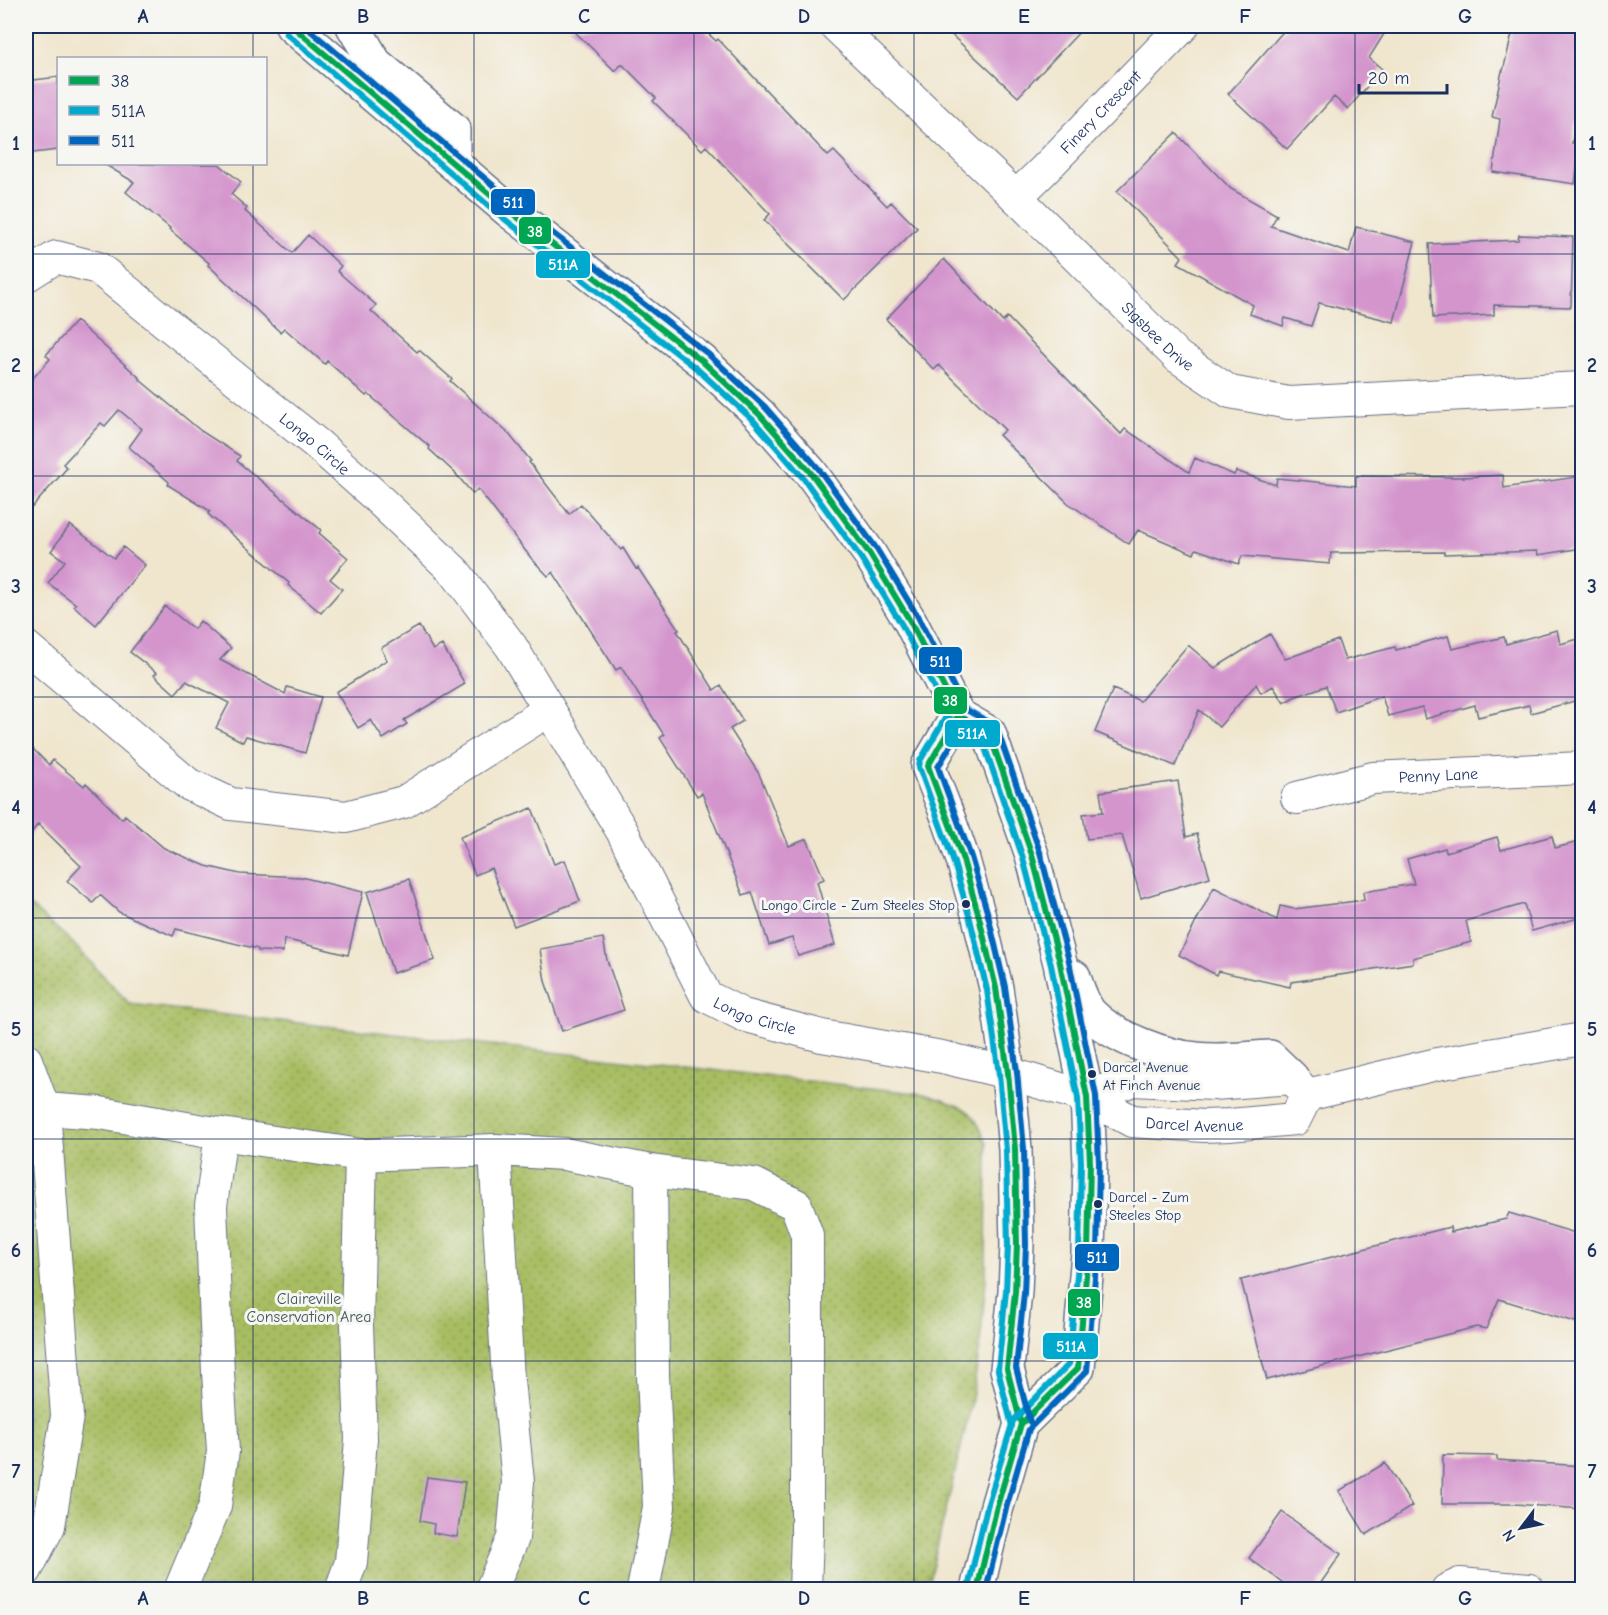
<svg xmlns="http://www.w3.org/2000/svg" width="1608" height="1615" viewBox="0 0 1608 1615" font-family="'Comic Neue',sans-serif">
  <defs>
    <pattern id="park-dots" width="8" height="8" patternUnits="userSpaceOnUse" patternTransform="scale(1.5)"><rect width="8" height="8" fill="#a8bd62"/><path d="M2 2h.1M6 6h.1" fill="none" stroke="#889a54" stroke-width="1.8" stroke-linecap="round"/></pattern>
  </defs>
  <rect width="100%" height="100%" fill="#f6f6f2"/>
  <filter id="ink" filterUnits="userSpaceOnUse"><feTurbulence type="fractalNoise" baseFrequency=".0167" numOctaves="2"/><feDisplacementMap in="SourceGraphic" scale="12" xChannelSelector="R" yChannelSelector="G"/><feConvolveMatrix kernelMatrix="1 2 1 2 8 2 1 2 1" color-interpolation-filters="sRGB"/></filter>
  <filter id="wash" filterUnits="userSpaceOnUse"><feTurbulence type="fractalNoise" baseFrequency=".008" numOctaves="4" result="noise"/><feDisplacementMap in="SourceGraphic" scale="24" xChannelSelector="R" yChannelSelector="G"/><feGaussianBlur stdDeviation="1.35" result="paint"/><feColorMatrix in="noise" values="0 0 0 0 0 0 0 0 0 0 0 0 0 0 0 0 0 1.4 0 .05"/><feComposite in="paint" operator="in"/></filter>
  <g filter="url(#wash)">
    <rect width="100%" height="100%" fill="#f0e6ce"/>
    <path fill="url(#park-dots)" stroke="#627660" stroke-width="1.5" d="M26 902 69 939 130 1004 924 1094C938 1099 958 1103 970 1113 978 1121 983 1134 987 1144L986 1280 980 1345 971 1405 927 1589H26Z"/>
    <g id="blocks">
      <path fill="#d495cd" d="M569 26H700L716 41 718 39 828 156 834 151 887 206 891 202 917 228 844 300 764 220 770 214 706 146 702 150 653 101 656 98 622 64 615 71Z
        M942 26H1085L1018 97Z
        M1288 26H1389L1369 58 1382 69 1348 109 1334 97 1287 149 1228 94Z
        M1514 26H1582V89L1572 143 1580 144 1575 184 1493 172 1500 119 1492 117 1502 71H1503Z
        M58 77V150L33 153 26 97V81Z
        M1176 133 1231 189 1277 215 1271 226 1349 253 1356 227 1415 242 1394 322 1319 303 1311 326 1285 318 1283 326 1250 314 1253 305 1178 263 1182 257 1117 191Z
        M104 164H219L241 182 231 194 247 208 245 211 292 253 308 235 341 266 337 271 376 305 371 311 417 352 419 350 452 379 450 381 508 433 531 461 529 462 569 514 581 504 621 550 623 548 636 569 638 568 679 630 677 631 714 690 721 685 743 721 730 729 759 774 789 846 807 839 824 879 817 882 835 945 798 956 792 938 769 945 752 892 743 895 702 793 697 796 660 738 664 735 621 667 616 670 553 572 548 576 531 558 478 489 473 494 455 473 429 449 430 447 368 394 366 396 327 361 325 364 284 328 280 332 208 265 209 263 169 229 170 228 126 192 134 182Z
        M1519 235 1573 237 1571 307 1494 305V315L1433 318 1429 244 1518 240Z
        M944 259 1003 322 1007 317 1121 434 1125 429 1189 472 1195 458 1234 475 1236 471 1276 485 1277 478 1356 486V476L1463 477 1503 475 1504 488 1582 476V548L1538 555 1537 551 1444 554V552L1331 553 1330 564 1242 556 1239 564 1196 549 1194 554 1138 530 1129 544 1068 503 999 435 1005 430 939 365 934 370 886 319Z
        M76 321 141 379 140 380 201 431 240 456 237 461 321 530 319 533 348 558 330 579 342 589 321 613 288 585 289 583 208 514 210 511 168 485 169 482 129 447 142 429 119 410 105 426 101 423 63 464 67 468 26 514V386L50 359 46 355Z
        M70 525 114 558 123 547 145 565 96 625 74 606 76 604 48 583 65 561 51 551Z
        M165 606 194 629 200 621 231 648 220 660 285 694 287 687 321 697 305 753 246 736 243 742 216 728 229 703 186 681 175 694 154 675 157 673 130 652Z
        M419 626 433 650 442 645 465 684 404 720 407 724 383 739 371 720 358 728 336 692 387 660 381 648Z
        M1557 630 1560 644 1582 638V699L1531 713 1529 705 1478 717 1475 705 1425 719 1422 707 1388 716 1382 696 1336 712 1326 686 1294 697 1284 703 1273 686 1261 693 1256 684 1219 727 1199 710 1175 766 1095 732 1113 689 1140 701 1188 645 1215 668 1270 634 1285 659 1338 640 1345 660 1395 647 1396 650 1448 636 1452 649 1504 637 1506 644Z
        M26 742 49 765 53 760 84 786 86 783 122 819 125 815 164 848 206 866 240 874 301 877 363 892 348 955 284 939 283 952 258 951V949L176 929 173 936 119 912 100 895 93 903 67 881 81 866 38 824 26 840Z
        M1178 781 1186 837 1197 834 1210 877 1141 898 1122 835 1087 839 1083 814 1103 812 1100 792Z
        M532 808 554 864 565 860 580 901 514 926 491 868 475 875 460 837Z
        M1552 836 1555 848 1582 841V917L1532 931 1524 904 1466 921 1471 942 1413 958V963L1367 970V971L1291 982 1290 987 1218 971 1216 975 1179 955 1214 887 1277 920 1280 906 1294 909 1364 900 1363 892 1414 884 1407 859 1445 848 1446 852 1497 837 1501 850Z
        M409 879 435 960 393 973 367 892Z
        M603 938 607 960 624 1010 562 1031 545 981 540 949Z
        M1509 1213 1582 1235V1324L1499 1299 1486 1329 1476 1327 1267 1380 1241 1280 1450 1227 1451 1232 1506 1219Z
        M1443 1455 1497 1456V1460L1582 1466V1509L1515 1504H1442Z
        M1385 1463 1412 1506 1366 1535 1339 1491Z
        M427 1477 465 1482 457 1537 433 1533 434 1524 420 1521Z
        M1282 1512 1341 1554 1316 1590H1293L1249 1558Z"/>
    </g>
  </g>
  <g filter="url(#ink)">
    <use href="#blocks" fill-opacity="0" stroke="#666f85" stroke-width="1.5"/>
    <g fill="none" stroke-linecap="round" stroke-linejoin="round">
      <defs>
        <g id="minor">
          <path id="s1" d="M836 26 1016 197 1178 357 1230 392 1289 403 1582 388"/>
          <path id="s2" d="M1016 197 1044 170 1183 26"/>
          <path id="s3" d="M26 276 56 257 98 268 317 444 372 493 455 572 511 646 622 831 706 996 743 1015 822 1036 942 1057 1008 1073 1087 1097 1132 1121 1204 1126 1229 1125 1295 1119 1307 1095"/>
          <path d="M26 647 188 784 231 804 346 817 404 802 549 710"/>
          <path id="s4" d="M1297 798 1373 778 1582 768"/>
          <path d="M26 1060 44 1109"/>
          <path d="M1307 1095 1437 1064 1582 1039"/>
          <path d="M1087 1097 1133 1080 1214 1084 1292 1078 1306 1094"/>
          <path d="M26 1570 49 1526 67 1416 44 1109 100 1113 221 1134 361 1155 495 1150 564 1154 651 1171 754 1184 796 1205 807 1235V1535L805 1590"/>
          <path d="M180 1590 215 1506 223 1451 218 1372 211 1206 221 1134"/>
          <path d="M341 1590 351 1562 361 1439 357 1325 361 1155"/>
          <path d="M491 1590 513 1538 518 1482 508 1380 495 1150"/>
          <path d="M643 1590 659 1507 653 1375 651 1171"/>
          <path d="M1447 1590 1460 1584 1529 1590"/>
        </g>
        <path id="major" d="M292 26 508 210 702 361 759 414 811 473 869 553 910 621 958 715 989 733 1032 855 1060 963 1087 1097 1090 1163 1088 1253 1078 1368 1021 1424 996 1510 977 1590
          M958 715 928 766 949 820 963 860 979 917 996 988 1008 1073 1015 1149 1017 1245 1015 1292 1007 1369 1021 1424
          M1074 977C1078 989 1083 1006 1092 1015 1113 1037 1166 1057 1197 1059 1221 1062 1246 1058 1270 1057L1292 1078"/>
        <path id="highway" d="M353 26 375 63 453 129V163"/>
      </defs>
      <use href="#minor" stroke="#666f85" stroke-width="34"/>
      <use href="#major" stroke="#666f85" stroke-width="36"/>
      <use href="#highway" stroke="#666f85" stroke-width="36"/>
      <use href="#minor" stroke="#fff" stroke-width="32"/>
      <use href="#major" stroke="#fff" stroke-width="33"/>
      <use href="#highway" stroke="#fff" stroke-width="33"/>
      <defs>
        <path id="bus-1" d="M292 26 508 210 702 361 759 414 811 473 869 553 910 621 958 715 989 733 1032 855 1060 963 1087 1097 1090 1163 1088 1253 1078 1368 1021 1424 996 1510 977 1590
          M958 715 928 766 963 860 979 917 996 988 1008 1073 1015 1149 1017 1245 1015 1292 1007 1369 1021 1424 1009 1465"/>
        <path id="bus-2" d="M286 33 502 217 696 368 753 420 804 479 861 558 902 625 951 721 982 739 1023 858 1051 965 1078 1098 1081 1163 1079 1253 1069 1364 1013 1421 987 1507 968 1588
          M950 710 920 761 919 767 954 863 970 919 987 990 999 1074 1006 1150 1008 1245 1006 1291 998 1370 1012 1426"/>
        <path id="bus-3" d="M305 26 514 203 708 354 765 407 818 468 876 548 918 617 965 709 994 725 997 729 1040 852 1069 961 1096 1096 1099 1163 1097 1254 1087 1371 1029 1429 1005 1512 986 1590
          M966 720 938 767 971 857 988 915 1005 987 1017 1072 1024 1149 1026 1245 1024 1293 1016 1368 1030 1422"/>
      </defs>
      <use href="#bus-1" stroke="#f6f6f2" stroke-width="10"/>
      <use href="#bus-2" stroke="#f6f6f2" stroke-width="10"/>
      <use href="#bus-3" stroke="#f6f6f2" stroke-width="10"/>
      <use href="#bus-1" stroke="#00a651" stroke-width="6"/>
      <use href="#bus-2" stroke="#00a9ce" stroke-width="6"/>
      <use href="#bus-3" stroke="#0065bd" stroke-width="6"/>
    </g>
  </g>
  <path fill="none" stroke="#1b2f5e" stroke-width="1.5" stroke-opacity="0.55" d="M253 26V58M474 26V1590M694 26V1590M914 26V1590M1134 26V1590M1355 26V1590M253 164V1590M26 254H1582M26 476H1582M26 697H1582M26 918H1582M26 1139H1582M26 1361H1582"/>
  <g fill="#1b2f5e" stroke="#f6f6f2" stroke-width="2">
    <circle cx="966" cy="904" r="5"/>
    <circle cx="1092" cy="1074" r="5"/>
    <circle cx="1098" cy="1204" r="5"/>
  </g>
  <g text-anchor="middle" stroke-width="6" stroke-linejoin="round" paint-order="stroke">
    <g font-size="14" fill="#1b2f5e" stroke="#f6f6f2" text-anchor="start">
      <text x="955" y="910" text-anchor="end">Longo Circle - Zum Steeles Stop</text>
      <text x="1103" y="1072">Darcel Avenue<tspan x="1103" dy="18">At Finch Avenue</tspan></text>
      <text x="1109" y="1202">Darcel - Zum<tspan x="1109" dy="18">Steeles Stop</tspan></text>
    </g>
    <g font-size="16" fill="#1b2f5e" stroke="#f6f6f2">
      <text dy="6" stroke="none"><textPath href="#s2" startOffset="120">Finery Crescent</textPath></text>
      <text dy="6" stroke="none"><textPath href="#s1" startOffset="447">Sigsbee Drive</textPath></text>
      <text dy="6" stroke="none"><textPath href="#s3" startOffset="358">Longo Circle</textPath></text>
      <text dy="6" stroke="none"><textPath href="#s4" startOffset="144">Penny Lane</textPath></text>
      <text dy="6" stroke="none"><textPath href="#s3" startOffset="1095">Longo Circle</textPath></text>
      <text dy="6" stroke="none"><textPath href="#s3" startOffset="1551">Darcel Avenue</textPath></text>
    </g>
    <g font-size="16" fill="#455a5f" stroke="#f6f6f2">
      <text x="309" y="1304">Claireville<tspan x="309" dy="18">Conservation Area</tspan></text>
    </g>
  </g>
  <g stroke="#f6f6f2" stroke-width="2">
    <rect x="490" y="188" width="46" height="28" rx="6" fill="#0065bd"/>
    <rect x="518" y="216" width="34" height="29" rx="6" fill="#00a651"/>
    <rect x="535" y="250" width="56" height="29" rx="6" fill="#00a9ce"/>
    <rect x="918" y="646" width="45" height="29" rx="6" fill="#0065bd"/>
    <rect x="933" y="686" width="35" height="29" rx="6" fill="#00a651"/>
    <rect x="944" y="719" width="57" height="29" rx="6" fill="#00a9ce"/>
    <rect x="1074" y="1243" width="46" height="29" rx="6" fill="#0065bd"/>
    <rect x="1067" y="1288" width="34" height="29" rx="6" fill="#00a651"/>
    <rect x="1042" y="1332" width="57" height="28" rx="6" fill="#00a9ce"/>
  </g>
  <g font-size="16" text-anchor="middle" font-weight="bold" fill="#fff">
    <text x="513" y="208">511</text>
    <text x="535" y="237">38</text>
    <text x="563" y="270">511A</text>
    <text x="940" y="667">511</text>
    <text x="950" y="706">38</text>
    <text x="972" y="739">511A</text>
    <text x="1097" y="1263">511</text>
    <text x="1084" y="1308">38</text>
    <text x="1071" y="1352">511A</text>
  </g>
  <rect width="1608" height="1615" fill="none" stroke="#f6f6f2" stroke-width="66"/>
  <rect x="57" y="57" width="210" height="108" fill="#f6f6f2" stroke="#9ea6b7" stroke-width="1.5"/>
  <rect x="69" y="76" width="30" height="9" fill="#00a651" stroke="#9ea6b7" stroke-width="1.5"/>
  <text x="111" y="87" font-size="18" fill="#1b2f5e">38</text>
  <rect x="69" y="106" width="30" height="9" fill="#00a9ce" stroke="#9ea6b7" stroke-width="1.5"/>
  <text x="111" y="117" font-size="18" fill="#1b2f5e">511A</text>
  <rect x="69" y="136" width="30" height="9" fill="#0065bd" stroke="#9ea6b7" stroke-width="1.5"/>
  <text x="111" y="147" font-size="18" fill="#1b2f5e">511</text>
  <g transform="translate(1521 1528) rotate(238)" stroke="#f6f6f2" stroke-width="4.5" paint-order="stroke">
  <path d="M0-4.5L10 22L0 15L-10 22Z" fill="#1b2f5e"/>
  <text y="-9" font-size="16" font-weight="bold" text-anchor="middle" fill="#1b2f5e">N</text>
  </g>
  <path d="M1359 84v9h88v-9" fill="none" stroke="#1b2f5e" stroke-width="3"/>
  <text x="1368" y="84" font-size="18" fill="#1b2f5e" stroke="#f6f6f2" stroke-width="4.5" paint-order="stroke">20 m</text>
  <rect x="33" y="33" width="1542" height="1549" fill="none" stroke="#1b2f5e" stroke-width="2"/>
  <g font-size="20" text-anchor="middle" font-weight="bold" fill="#1b2f5e">
    <text x="143" y="23">A</text>
    <text x="363" y="23">B</text>
    <text x="584" y="23">C</text>
    <text x="804" y="23">D</text>
    <text x="1024" y="23">E</text>
    <text x="1245" y="23">F</text>
    <text x="1465" y="23">G</text>
    <text x="16" y="150">1</text>
    <text x="1592" y="150">1</text>
    <text x="16" y="372">2</text>
    <text x="1592" y="372">2</text>
    <text x="16" y="593">3</text>
    <text x="1592" y="593">3</text>
    <text x="16" y="814">4</text>
    <text x="1592" y="814">4</text>
    <text x="16" y="1036">5</text>
    <text x="1592" y="1036">5</text>
    <text x="16" y="1257">6</text>
    <text x="1592" y="1257">6</text>
    <text x="16" y="1478">7</text>
    <text x="1592" y="1478">7</text>
    <text x="143" y="1605">A</text>
    <text x="363" y="1605">B</text>
    <text x="584" y="1605">C</text>
    <text x="804" y="1605">D</text>
    <text x="1024" y="1605">E</text>
    <text x="1245" y="1605">F</text>
    <text x="1465" y="1605">G</text>
  </g>
</svg>
